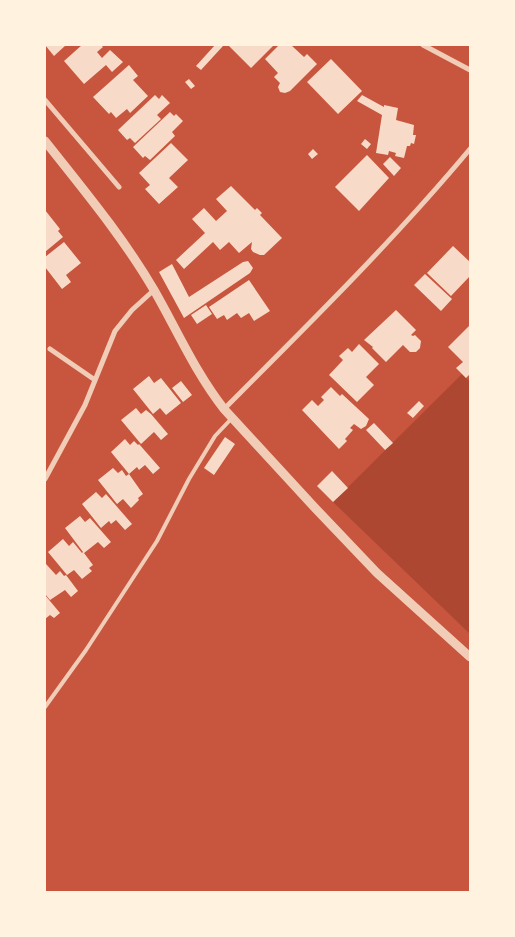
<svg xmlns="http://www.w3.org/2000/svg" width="515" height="937" viewBox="0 0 515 937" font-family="Arial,sans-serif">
  <rect width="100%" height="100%" fill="#c8553d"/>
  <path fill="#ae4732" d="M462 374 470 382V631L469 633 333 502Z"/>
  <path fill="#f7dbc8" d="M45 45H66L54 56Z
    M82 45H101L103 47 97 52 102 58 110 50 123 62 112 72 106 65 84 84 64 61Z
    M215 45 223 46 201 70 196 66Z
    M228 45H274L251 68Z
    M279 45H291L304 57 307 54 317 64 290 91 285 93 280 92 278 87 280 83 274 77 278 73 265 59Z
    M331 59 362 91 338 114 307 82Z
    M129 65 138 76 133 80 148 96 130 113 127 109 116 118 111 112 109 114 93 97Z
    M189 79 195 86 191 89 185 82Z
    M155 95 159 99 162 95 170 103 157 115 161 119 135 143 130 138 127 140 118 130Z
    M362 95 384 107V105L398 108 396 120 414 125 413 135H416L414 144 411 143 410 146H407L404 158 395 156 396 153 389 151 388 155 376 153 382 115 357 101Z
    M170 112 174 116 176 114 183 121 172 132 175 136 150 160 145 156 143 158 133 147Z
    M365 139 371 144 367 149 361 144Z
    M171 143 188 160 169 178 178 187 159 204 145 189 150 185 139 173Z
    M313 149 318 154 312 159 308 154Z
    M367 155 389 178 359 211 335 187Z
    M390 157 401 168 394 176 383 164Z
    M231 186 255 210 257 208 262 213 260 215 282 238 264 255H260L253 252 251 249 252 242 239 253 229 242 220 250 213 242 184 269 176 260 205 233 192 219 204 208 216 221 227 211 216 199Z
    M45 210 60 229 58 231 63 237 45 252Z
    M64 242 81 263 66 275 71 282 62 289 45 267V257Z
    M453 246 470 262V276L451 296 427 273Z
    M248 261 253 268 250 273 184 318 159 272 172 264 189 297 243 262Z
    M425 274 452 299 441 311 414 285Z
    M249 280 270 311 254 321 249 313 241 318 237 313 227 320 224 315 217 319 209 307Z
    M206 305 212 314 197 324 191 315Z
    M396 310 416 330 411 335 413 336 415 335 421 341 420 348 416 352H410L403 345 386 362 372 348 373 347 364 340Z
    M470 325V374L466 378 456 368 463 362 448 347Z
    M359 344 379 364 366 377 374 385 357 402 329 375 343 360 339 356 348 348 352 352Z
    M149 376 154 383 161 378 181 403 166 415 160 408 153 414 133 389Z
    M181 381 192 395 183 402 172 388Z
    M331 387 340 396 342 394 369 419 366 426 361 429 354 424 350 428 353 430 345 439 347 441 339 449 302 410 312 400 318 406 324 400 321 397Z
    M419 401 424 406 413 418 407 413Z
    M136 408 141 414 146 410 151 414 168 434 161 440 154 432 141 444 121 420Z
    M374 423 393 443 385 450 366 430Z
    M225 437 235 444 214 475 204 468Z
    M125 439 130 445 134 441 138 445 139 444 160 468 153 474 145 465 139 470 137 467 129 474 111 452Z
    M113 468 118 473 122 470 126 476 129 474 143 494 138 498 139 500 131 508 123 499 117 504 98 480Z
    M332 471 348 488 333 502 317 486Z
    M96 492 102 498 106 494 132 524 125 530 116 520 111 524 109 521 101 528 82 504Z
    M80 516 85 522 90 518 111 542 104 548 98 542 84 553 93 565 89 568 92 571 82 579 74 570 67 575 48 552 63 539 69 546 73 542 82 553 83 552 65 528Z
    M46 564 56 575 60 571 64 576 66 575 78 591 71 597 65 590 50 600 45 594V565Z
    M45 595 60 613 54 618 50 615 45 619Z"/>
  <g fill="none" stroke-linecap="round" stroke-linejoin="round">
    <path stroke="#f1ccb7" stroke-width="4" d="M45 707 86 650 157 541 189 479 215 436 232 418"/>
    <path stroke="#f1ccb7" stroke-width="5" d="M423 45 470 70
      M45 100 119 187
      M50 349 95 380
      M224 409C308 325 394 240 470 149
      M45 479 85 405 115 331 132 310 154 290"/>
    <path stroke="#f1ccb7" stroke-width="9" d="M45 141C83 189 123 237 154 290 177 330 195 372 224 409L316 509 377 573 470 657"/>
  </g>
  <rect width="515" height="937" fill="none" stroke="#fff3e0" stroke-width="92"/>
</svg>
